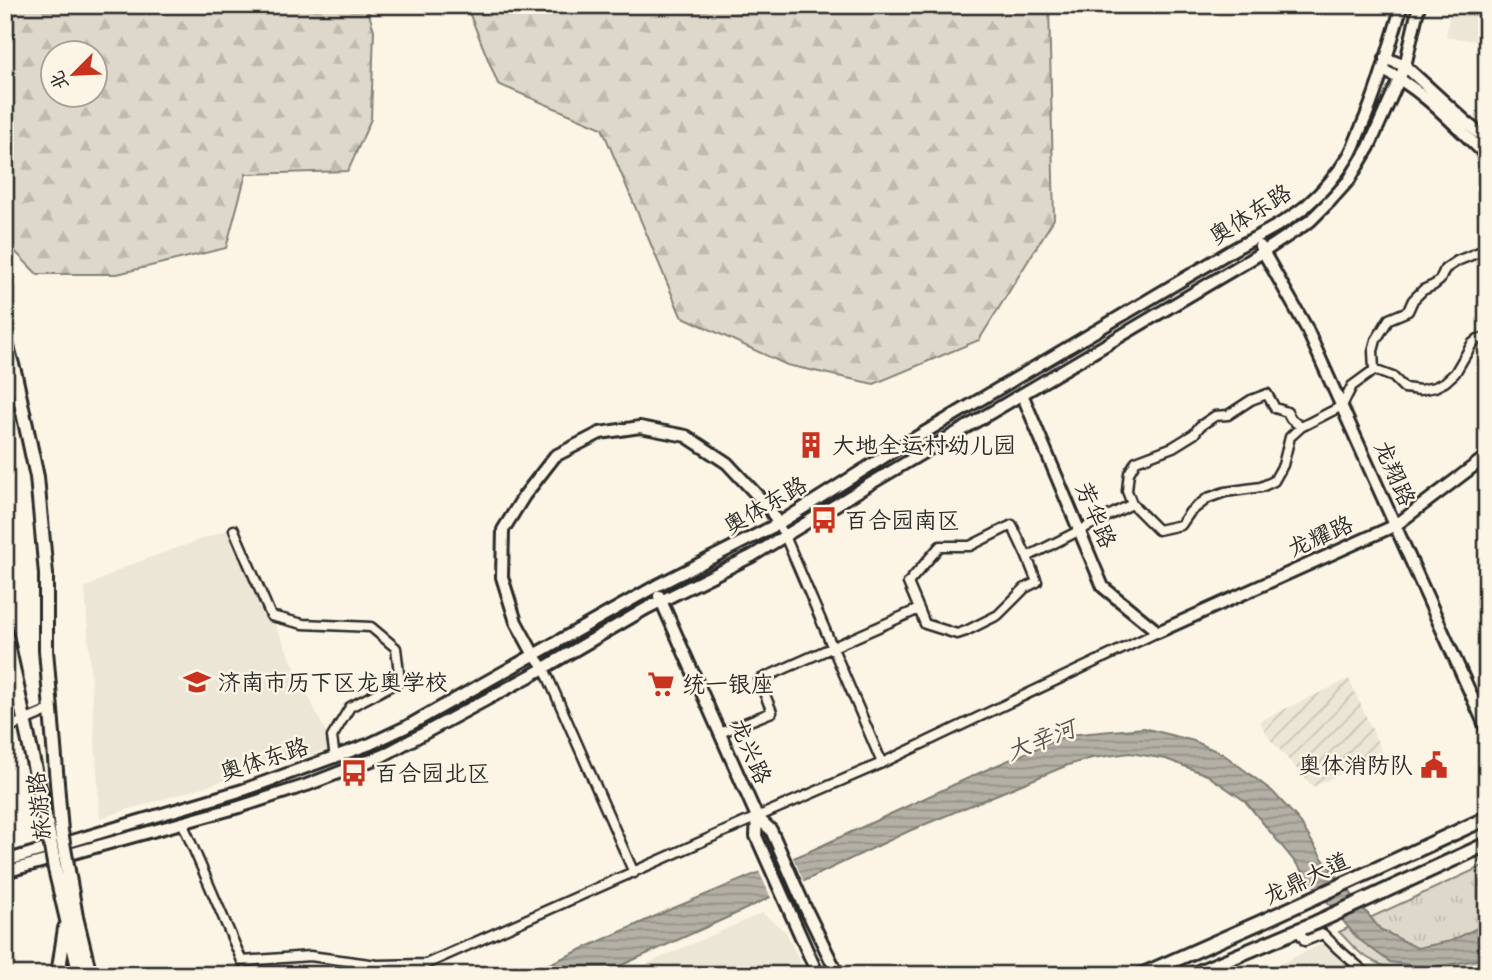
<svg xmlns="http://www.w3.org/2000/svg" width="1492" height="980" viewBox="0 0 1492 980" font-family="'Patrick Hand','LXGW WenKai TC',sans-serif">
  <defs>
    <pattern id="industrial-furrows" width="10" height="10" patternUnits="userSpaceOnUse" patternTransform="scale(1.75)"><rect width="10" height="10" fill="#ece6d7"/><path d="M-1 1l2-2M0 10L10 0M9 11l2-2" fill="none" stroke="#cbc5b9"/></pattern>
    <pattern id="forest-firs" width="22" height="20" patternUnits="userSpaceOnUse" patternTransform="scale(1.75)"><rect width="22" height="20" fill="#ded8ca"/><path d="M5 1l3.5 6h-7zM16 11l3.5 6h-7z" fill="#bfbaae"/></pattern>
    <pattern id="park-tufts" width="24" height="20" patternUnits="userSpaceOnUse" patternTransform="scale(1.75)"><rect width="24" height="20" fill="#ded8ca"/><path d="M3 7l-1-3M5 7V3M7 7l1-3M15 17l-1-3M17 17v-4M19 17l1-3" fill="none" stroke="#bfbaae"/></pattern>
    <pattern id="water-rules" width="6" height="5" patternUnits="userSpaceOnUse" patternTransform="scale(1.75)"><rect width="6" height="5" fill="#b4b0a5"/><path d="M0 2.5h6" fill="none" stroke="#938f87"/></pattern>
  </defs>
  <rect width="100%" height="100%" fill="#fcf5e5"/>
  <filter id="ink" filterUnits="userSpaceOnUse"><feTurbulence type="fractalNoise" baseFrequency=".0143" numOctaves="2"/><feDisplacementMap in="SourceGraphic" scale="14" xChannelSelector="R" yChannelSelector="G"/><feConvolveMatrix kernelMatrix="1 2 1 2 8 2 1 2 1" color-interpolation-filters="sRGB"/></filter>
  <g filter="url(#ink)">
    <path fill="#ece6d7" d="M1451 5H1487V42L1446 37Z
      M230 529 333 748 100 818 85 588 127 566Z
      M762 913 786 932 806 975H622Z
      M1324 943 1358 975H1278L1273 967Z"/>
    <path fill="url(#industrial-furrows)" d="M1349 679 1383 754 1313 787 1269 738 1260 721Z"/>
    <path fill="url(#forest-firs)" stroke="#84827a" stroke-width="2" fill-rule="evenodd" d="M5 5H366L374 30 371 119 348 171 246 174 226 248 117 274H37L5 241ZM52 52H94V94H52Z
      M466 5H1049L1054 219 979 340 874 384 787 365 681 316 602 128 498 84Z"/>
    <path fill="url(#park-tufts)" stroke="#84827a" stroke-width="2" d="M1487 864V961C1448 980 1399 979 1363 955 1354 949 1347 939 1339 932Z"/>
    <path fill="url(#water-rules)" stroke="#7d7b74" stroke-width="2" d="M1144 728 1194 741 1223 754 1272 791 1298 819 1322 858 1380 929 1417 948 1451 941 1487 923V954L1476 960 1429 968 1390 962 1357 938 1245 801 1207 775 1166 759 1130 753 1092 758 1068 765 909 831 733 915 600 975H525L669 910 808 852 988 769 1068 735Z"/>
    <path fill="#fcf5e5" d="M792 855 805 884 772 900 758 869Z"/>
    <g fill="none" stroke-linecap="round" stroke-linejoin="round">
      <defs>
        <path id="street" d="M1374 370 1373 351 1376 340 1389 319 1408 311 1413 300 1423 290 1434 285 1440 280 1445 269 1457 261 1484 250 1487 251
          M1132 504 1127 491 1128 481 1129 473 1136 461 1173 447 1194 434 1200 426 1215 416 1228 415 1251 400 1267 394 1275 408 1287 412 1291 419 1301 427
          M778 524 785 536 882 763
          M234 530 271 616 303 624 371 627 396 648 400 681 350 707 332 737 335 758
          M919 609 925 624 957 634 966 631 998 615 1025 588 1037 582 1027 557
          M534 655 544 668 634 873
          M5 729 50 710
          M720 733 772 712 759 680 919 609 908 583 940 546H970L1012 525 1027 557 1132 504 1158 530 1181 525 1190 512 1208 498 1225 492 1261 487 1274 481 1283 465 1290 437 1301 427 1342 406 1352 386 1374 370 1393 377 1404 388 1420 390 1435 387 1445 382 1455 373 1472 344 1478 339 1487 338
          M182 822 242 961 310 956 377 965 426 964 757 817 882 763 1158 632
          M1298 930 1305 941 1323 934 1337 948 1368 975"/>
        <path id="secondary" d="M1385 58 1405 66 1487 141
          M1383 70C1423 89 1455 126 1487 156
          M1260 246 1306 327 1487 730
          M1022 394 1103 587 1158 632 1396 525 1487 456
          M659 596 757 817 771 830 804 905 838 975
          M534 655 516 622 502 577 503 530 524 496 555 456 600 433 640 427 686 436 727 463 770 509 778 524
          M757 817 756 836 818 975
          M5 861 243 790 370 744 406 727 656 586 778 524 895 450 1236 248C1260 235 1285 223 1306 206 1322 192 1337 175 1348 157 1354 148 1357 137 1361 128 1379 88 1389 47 1402 5
          M5 872 239 807 307 785 382 756 530 676 647 608 752 556 870 484 1263 252 1310 221 1331 200 1349 180 1369 147 1405 66 1419 5"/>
        <path id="primary" d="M5 340 15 375 37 477 46 574V650L61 831
          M5 631 49 835
          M67 865 76 917 90 975
          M55 869 80 975
          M58 975 65 928
          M1141 975 1261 922 1487 818
          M1191 975 1315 923 1487 844"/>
      </defs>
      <use href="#street" stroke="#2b2b2b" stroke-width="13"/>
      <use href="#secondary" stroke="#2b2b2b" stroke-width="16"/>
      <use href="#primary" stroke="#2b2b2b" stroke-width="18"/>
      <use href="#street" stroke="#fcf5e5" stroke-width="8"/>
      <use href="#secondary" stroke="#fcf5e5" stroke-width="10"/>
      <use href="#primary" stroke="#fcf5e5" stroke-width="12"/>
      <defs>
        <path id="primary-bridge" d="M61 831 67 865
          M49 835 55 869"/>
      </defs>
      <use href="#primary-bridge" stroke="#2b2b2b" stroke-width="18" stroke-linecap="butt"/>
      <use href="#primary-bridge" stroke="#fcf5e5" stroke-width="12"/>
    </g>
  </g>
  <defs>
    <symbol id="building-bare" viewBox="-9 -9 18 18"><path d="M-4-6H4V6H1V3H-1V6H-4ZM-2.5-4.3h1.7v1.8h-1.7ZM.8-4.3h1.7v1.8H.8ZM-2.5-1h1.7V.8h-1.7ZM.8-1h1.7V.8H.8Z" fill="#c8321e" stroke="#fcf5e5" stroke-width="2.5" paint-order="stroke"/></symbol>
    <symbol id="bus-bare" viewBox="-9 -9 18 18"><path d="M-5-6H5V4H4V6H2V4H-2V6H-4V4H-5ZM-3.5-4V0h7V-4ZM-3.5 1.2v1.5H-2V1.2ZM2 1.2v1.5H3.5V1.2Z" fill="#c8321e" stroke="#fcf5e5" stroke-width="2.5" paint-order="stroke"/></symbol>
    <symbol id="school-bare" viewBox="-9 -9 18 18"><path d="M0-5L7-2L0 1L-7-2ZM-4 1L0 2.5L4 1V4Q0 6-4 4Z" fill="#c8321e" stroke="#fcf5e5" stroke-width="2.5" paint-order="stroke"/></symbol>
    <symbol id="supermarket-bare" viewBox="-9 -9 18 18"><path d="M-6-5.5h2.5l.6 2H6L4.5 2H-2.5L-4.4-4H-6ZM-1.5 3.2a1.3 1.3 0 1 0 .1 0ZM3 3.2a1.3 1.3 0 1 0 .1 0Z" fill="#c8321e" stroke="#fcf5e5" stroke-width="2.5" paint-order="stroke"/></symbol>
    <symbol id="civic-bare" viewBox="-9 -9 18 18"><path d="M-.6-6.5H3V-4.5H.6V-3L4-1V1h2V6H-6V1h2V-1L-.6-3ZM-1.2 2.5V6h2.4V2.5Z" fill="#c8321e" stroke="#fcf5e5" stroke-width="2.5" paint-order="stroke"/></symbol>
  </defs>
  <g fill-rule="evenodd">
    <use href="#building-bare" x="792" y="426" width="38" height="38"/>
    <use href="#bus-bare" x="805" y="501" width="38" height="38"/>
    <use href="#school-bare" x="178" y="663" width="38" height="38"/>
    <use href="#supermarket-bare" x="642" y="665" width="38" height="38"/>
    <use href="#civic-bare" x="1415" y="746" width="38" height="38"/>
    <use href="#bus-bare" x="335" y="754" width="38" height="38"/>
  </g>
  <g text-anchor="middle" stroke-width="5" stroke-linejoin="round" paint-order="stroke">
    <g font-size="23" fill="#2b2b2b" stroke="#fcf5e5">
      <text transform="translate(1250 214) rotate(-32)" y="8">奥体东路</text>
      <text transform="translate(1395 473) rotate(66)" y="8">龙翔路</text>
      <text transform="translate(765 505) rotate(-30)" y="8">奥体东路</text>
      <text transform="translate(1096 515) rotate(67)" y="8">芳华路</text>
      <text transform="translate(1320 536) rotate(-24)" y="8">龙耀路</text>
      <text transform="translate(751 751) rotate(66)" y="8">龙兴路</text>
      <text transform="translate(264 759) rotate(-18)" y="8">奥体东路</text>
      <text transform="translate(39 806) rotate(-96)" y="8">旅游路</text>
      <text transform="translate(1306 878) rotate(-25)" y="8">龙鼎大道</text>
    </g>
    <g font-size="23" fill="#2b2b2b" stroke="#fcf5e5" text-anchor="start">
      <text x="832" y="453">大地全运村幼儿园</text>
      <text x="845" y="528">百合园南区</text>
      <text x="218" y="690">济南市历下区龙奥学校</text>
      <text x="682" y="692">统一银座</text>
      <text x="1413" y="773" text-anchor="end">奥体消防队</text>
      <text x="375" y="781">百合园北区</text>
    </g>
    <g font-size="24" font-style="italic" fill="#545350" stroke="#fcf5e5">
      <text transform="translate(1041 740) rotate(-21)" y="8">大辛河</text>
    </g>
  </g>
  <rect width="1492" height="980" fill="none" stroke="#fcf5e5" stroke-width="28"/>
  <rect x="14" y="14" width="1464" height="952" fill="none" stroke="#2b2b2b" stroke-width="2.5" filter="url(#ink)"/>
  <g transform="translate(74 74) rotate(246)"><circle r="33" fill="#fcf5e5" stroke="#a8a49b" stroke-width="2"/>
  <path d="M0-5L12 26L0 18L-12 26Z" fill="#c8321e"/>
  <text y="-10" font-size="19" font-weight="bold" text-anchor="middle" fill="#2b2b2b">北</text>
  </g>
</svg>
